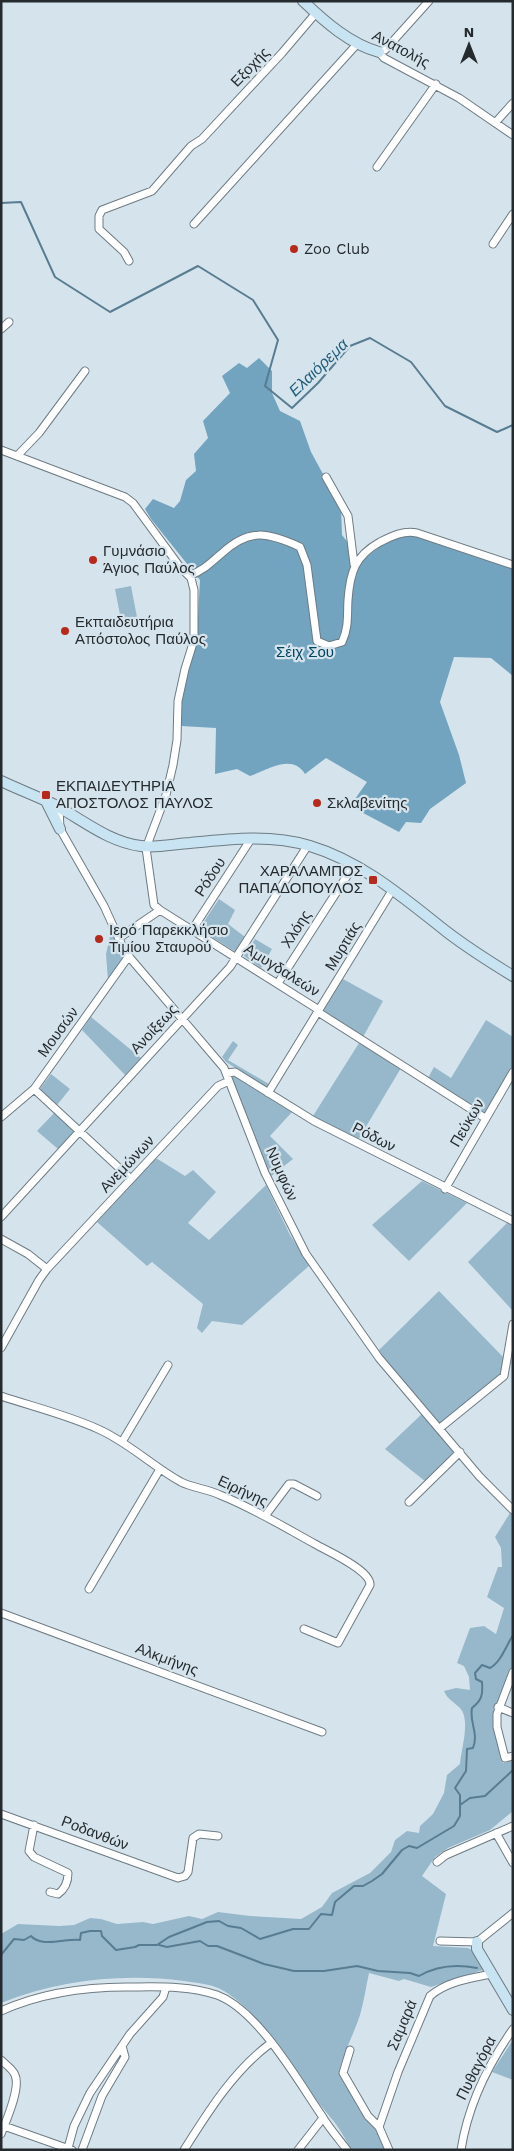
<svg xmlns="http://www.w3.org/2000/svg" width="514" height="2151" viewBox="0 0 514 2151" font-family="'Work Sans',sans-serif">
  <rect width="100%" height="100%" fill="#d5e4ec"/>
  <path fill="#97b8cb" d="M131 586 137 617 121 620 115 589Z
    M219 899 235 910 228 924 245 937 236 952 199 929Z
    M111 932 125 958 108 981 106 954Z
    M255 939 272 949 261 968 244 956Z
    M343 979 383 1001 363 1037 323 1011Z
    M91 1017 141 1058 125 1075 82 1030Z
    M486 1020 513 1037V1066L484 1113 428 1078 434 1067 451 1078Z
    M233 1041 238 1045 228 1060 269 1084 267 1088 226 1062 222 1057Z
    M359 1043 401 1068 358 1140 313 1116Z
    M51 1074 70 1089 57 1105 39 1090Z
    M233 1075 292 1112 270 1136 293 1159 270 1177 231 1078Z
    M55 1112 75 1131 58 1149 37 1131Z
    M156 1158 185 1176 193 1170 216 1192 188 1223 209 1240 266 1185 290 1235 310 1265 242 1325 212 1321 202 1333 197 1328 203 1304 152 1262 147 1266 97 1222Z
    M422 1181 467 1203 409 1261 372 1225Z
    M508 1222 513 1226 512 1310 468 1262Z
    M439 1291 505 1359 504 1369 500 1376 441 1425 378 1351Z
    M424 1412 457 1452 426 1482 385 1449Z
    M510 1513 513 1515V1666L496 1708 493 1721 503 1763 513 1761V1811L490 1830 448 1848 435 1857 422 1876 446 1894 433 1946 468 1948 472 1950 483 1970 431 1987 404 1979 399 1981 369 1973C366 1987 364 2001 360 2015 354 2034 344 2051 339 2071L365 2117 379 2133 384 2147 382 2150H352C345 2139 339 2127 331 2118 323 2108 315 2099 307 2089 283 2056 260 2013 224 1991 213 1984 197 1983 184 1981 122 1973 59 1980 1 2003V1934L18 1924 59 1926 74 1925 90 1918 101 1919 117 1924 143 1922 153 1924 189 1916 202 1919 218 1912 250 1916 301 1919 322 1907 332 1893 370 1873 391 1852 395 1840 407 1831 419 1833 420 1826 433 1814 444 1793 447 1775 460 1764C461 1749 471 1720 460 1708 454 1702 447 1699 444 1691L456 1688 470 1690 469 1677 464 1666 457 1663 470 1628 484 1626 496 1634 504 1608 487 1597 498 1567H502L501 1548 495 1537Z
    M513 2040V2080L492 2072Z"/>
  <path fill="#72a3bf" d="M259 358 272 371V393L280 411 300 421 311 452 341 507 342 535 362 561 388 540 412 534 513 569V676L491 658 454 657 440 702 459 755 466 783 430 809 421 823 406 822 399 832 350 806 367 782 326 758 305 774C292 753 268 770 250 776L237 769 215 774 216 728 181 726V704L197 635 200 580 151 519 145 509 153 499 174 508 180 501 186 480 196 471 194 454 208 438 203 421 230 393 222 376 239 363 247 368Z"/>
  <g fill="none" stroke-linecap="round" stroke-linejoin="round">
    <path stroke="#587c91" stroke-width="2" d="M1 203 21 202 55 277 110 312 198 266 253 300 278 340 265 386 292 408 318 383 350 346 370 338 411 362 445 406 497 432 513 425
      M460 1805V1795L455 1788 466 1771 467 1749 473 1748C479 1733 469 1722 472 1708 482 1700 483 1695 482 1682L476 1679 475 1673 482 1665 490 1668C501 1662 506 1646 513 1635
      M159 1945 167 1947 200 1941 208 1946H217L264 1964 294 1971H324L357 1966 378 1971 410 1973 419 1976C436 1966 457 1964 477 1968
      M1 1955 14 1939 24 1940 31 1936C41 1948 67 1938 80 1940L81 1933 90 1931H101L102 1936 116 1950 135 1947 139 1945H157L169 1937 207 1922 219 1921 228 1926 241 1928 260 1939 293 1929H309L321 1914 332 1915 335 1902 354 1886H363L372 1881 382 1874 402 1850 409 1846 417 1848 454 1826 460 1816V1805L470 1798 485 1796 513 1770"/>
    <defs>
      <path id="street" d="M429 1 385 50 379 52 384 58 459 98 513 135
        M495 123 513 103
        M377 167 436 84
        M194 224 358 43
        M493 244 513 214
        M129 261 124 252 99 229V216L102 210 152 191 191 146 202 139 282 53 316 13
        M1 329 9 322
        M1 450 125 497 133 503 180 567 191 578 194 590V640L185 669 178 701 177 740 173 765 166 795 146 848 154 905 160 910 319 1010
        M17 456 39 433 85 371
        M326 477 348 516 354 564
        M189 576C204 570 209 564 221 554 249 528 267 532 300 547L307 565 317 641 329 646 342 642C349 627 347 615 348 600 350 572 355 556 380 542 392 536 404 530 417 533L513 565
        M59 808 60 829 104 906 125 952 224 1068 265 1173 306 1254 379 1358 480 1477 513 1510
        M192 930 251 839
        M119 938 160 910
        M278 983 354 865
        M318 1012 485 1118
        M227 1073 235 1072 314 1121 513 1221
        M34 1089 131 1179
        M268 1093 393 889
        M1 1117 34 1089 129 956
        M445 1189 513 1072
        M1 1217 230 967 308 845
        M1 1239 28 1254 47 1269 39 1280 1 1348
        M47 1269 218 1086 229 1081
        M1 1396C34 1407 67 1415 98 1429 128 1442 152 1466 181 1482 193 1488 208 1489 220 1495 253 1508 284 1527 315 1544 327 1551 371 1570 370 1585L338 1643 304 1629
        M440 1428 504 1376 513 1324
        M122 1442 168 1365
        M409 1502 460 1452
        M265 1516 289 1484H294L317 1496
        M89 1589 160 1469
        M1 1613 322 1732
        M513 1672 497 1714V1727L505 1758 513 1756
        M498 1707 513 1713
        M1 1814 178 1878 185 1876 188 1872 193 1838 199 1834 218 1836
        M34 1825 29 1851 34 1857 68 1873C68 1882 65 1889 58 1894L50 1892
        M496 1833 513 1863
        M437 1862 446 1855 513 1826
        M440 1941 477 1942 513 1913
        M1 2011C41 1993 84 1987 127 1987 156 1987 188 1985 217 1995 258 2010 298 2081 322 2116 329 2128 339 2139 347 2150
        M350 2050 343 2073 368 2116 379 2127 389 2150
        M1 2060C6 2065 13 2069 15 2075 21 2088 6 2121 1 2134
        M4 2126 72 2150
        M379 2127 398 2072 430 1996C446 1982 470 1978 491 1974
        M68 2148 74 2126 90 2093 130 2034 163 1997 166 1987
        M82 2150 102 2096 125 2057 122 2046
        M184 2150C208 2112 234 2070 271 2043
        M298 2150 323 2118
        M461 2150C468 2105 487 2066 513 2029"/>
      <path id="secondary" d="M303 1C325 22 350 44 379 52
        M1 781C18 789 36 796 53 804 82 819 108 842 141 846 157 848 174 844 190 843 229 839 272 834 310 846 363 862 405 899 447 932 468 948 490 962 513 976
        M46 801 60 829
        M477 1942V1949L513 2010"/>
    </defs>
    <use href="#street" stroke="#6e7b83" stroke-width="9"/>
    <use href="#secondary" stroke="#6e7b83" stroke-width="12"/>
    <use href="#street" stroke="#fff" stroke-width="7"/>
    <use href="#secondary" stroke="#c8e3f1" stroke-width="10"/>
  </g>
  <g fill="#b72a1b" stroke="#d5e4ec" stroke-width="2">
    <circle cx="294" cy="249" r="5"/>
    <circle cx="93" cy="560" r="5"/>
    <circle cx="65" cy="631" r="5"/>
    <rect x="41" y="790" width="10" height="10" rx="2.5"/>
    <circle cx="317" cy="803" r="5"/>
    <rect x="368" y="875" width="10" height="10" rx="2.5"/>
    <circle cx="99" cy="939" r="5"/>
  </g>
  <g text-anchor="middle" stroke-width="4.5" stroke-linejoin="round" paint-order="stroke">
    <g font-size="15" fill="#252a2e" stroke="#d5e4ec">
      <text transform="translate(401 49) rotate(28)" y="5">Ανατολής</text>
      <text transform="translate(250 67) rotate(-46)" y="5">Εξοχής</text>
      <text transform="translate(210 877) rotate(-57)" y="5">Ρόδου</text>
      <text transform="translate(296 929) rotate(-57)" y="5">Χλόης</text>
      <text transform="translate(343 946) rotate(-59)" y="5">Μυρτιάς</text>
      <text transform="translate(282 970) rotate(32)" y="5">Αμυγδαλεών</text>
      <text transform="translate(154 1029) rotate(-47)" y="5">Ανοίξεως</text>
      <text transform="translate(58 1032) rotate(-54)" y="5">Μουσών</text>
      <text transform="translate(467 1123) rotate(-60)" y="5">Πεύκων</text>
      <text transform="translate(374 1137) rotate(27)" y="5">Ρόδων</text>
      <text transform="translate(127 1164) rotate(-47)" y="5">Ανεμώνων</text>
      <text transform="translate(282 1174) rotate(66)" y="5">Νυμφών</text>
      <text transform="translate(243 1491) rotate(25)" y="5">Ειρήνης</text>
      <text transform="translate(167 1659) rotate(21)" y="5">Αλκμήνης</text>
      <text transform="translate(95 1833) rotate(21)" y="5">Ροδανθών</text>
      <text transform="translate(402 2025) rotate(-67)" y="5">Σαμαρά</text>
      <text transform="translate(476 2068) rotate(-63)" y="5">Πυθαγόρα</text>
    </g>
    <g font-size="15" fill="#252a2e" stroke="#d5e4ec" text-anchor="start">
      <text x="304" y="254">Zoo Club</text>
      <text x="103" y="556">Γυμνάσιο<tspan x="103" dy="17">Άγιος Παύλος</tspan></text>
      <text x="75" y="627">Εκπαιδευτήρια<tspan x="75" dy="17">Απόστολος Παύλος</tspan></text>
      <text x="56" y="791">ΕΚΠΑΙΔΕΥΤΗΡΙΑ<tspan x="56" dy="17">ΑΠΟΣΤΟΛΟΣ ΠΑΥΛΟΣ</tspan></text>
      <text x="327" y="808">Σκλαβενίτης</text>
      <text x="363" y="876" text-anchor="end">ΧΑΡΑΛΑΜΠΟΣ<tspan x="363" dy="17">ΠΑΠΑΔΟΠΟΥΛΟΣ</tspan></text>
      <text x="109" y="935">Ιερό Παρεκκλήσιο<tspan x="109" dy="17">Τιμίου Σταυρού</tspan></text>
    </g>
    <g font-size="15" fill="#004460" stroke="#d5e4ec">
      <text x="305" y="657">Σέιχ Σου</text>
    </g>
    <g font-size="16" font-style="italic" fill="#225e7b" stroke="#d5e4ec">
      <text transform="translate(318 367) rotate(-44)" y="6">Ελαιόρεμα</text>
    </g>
  </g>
  <rect width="514" height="2151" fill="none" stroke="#252a2e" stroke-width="5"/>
  <g transform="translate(469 45)" stroke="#d5e4ec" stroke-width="4" paint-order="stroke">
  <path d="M0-4L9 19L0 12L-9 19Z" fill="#252a2e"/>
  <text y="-8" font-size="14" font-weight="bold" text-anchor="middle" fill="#252a2e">N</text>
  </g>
</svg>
